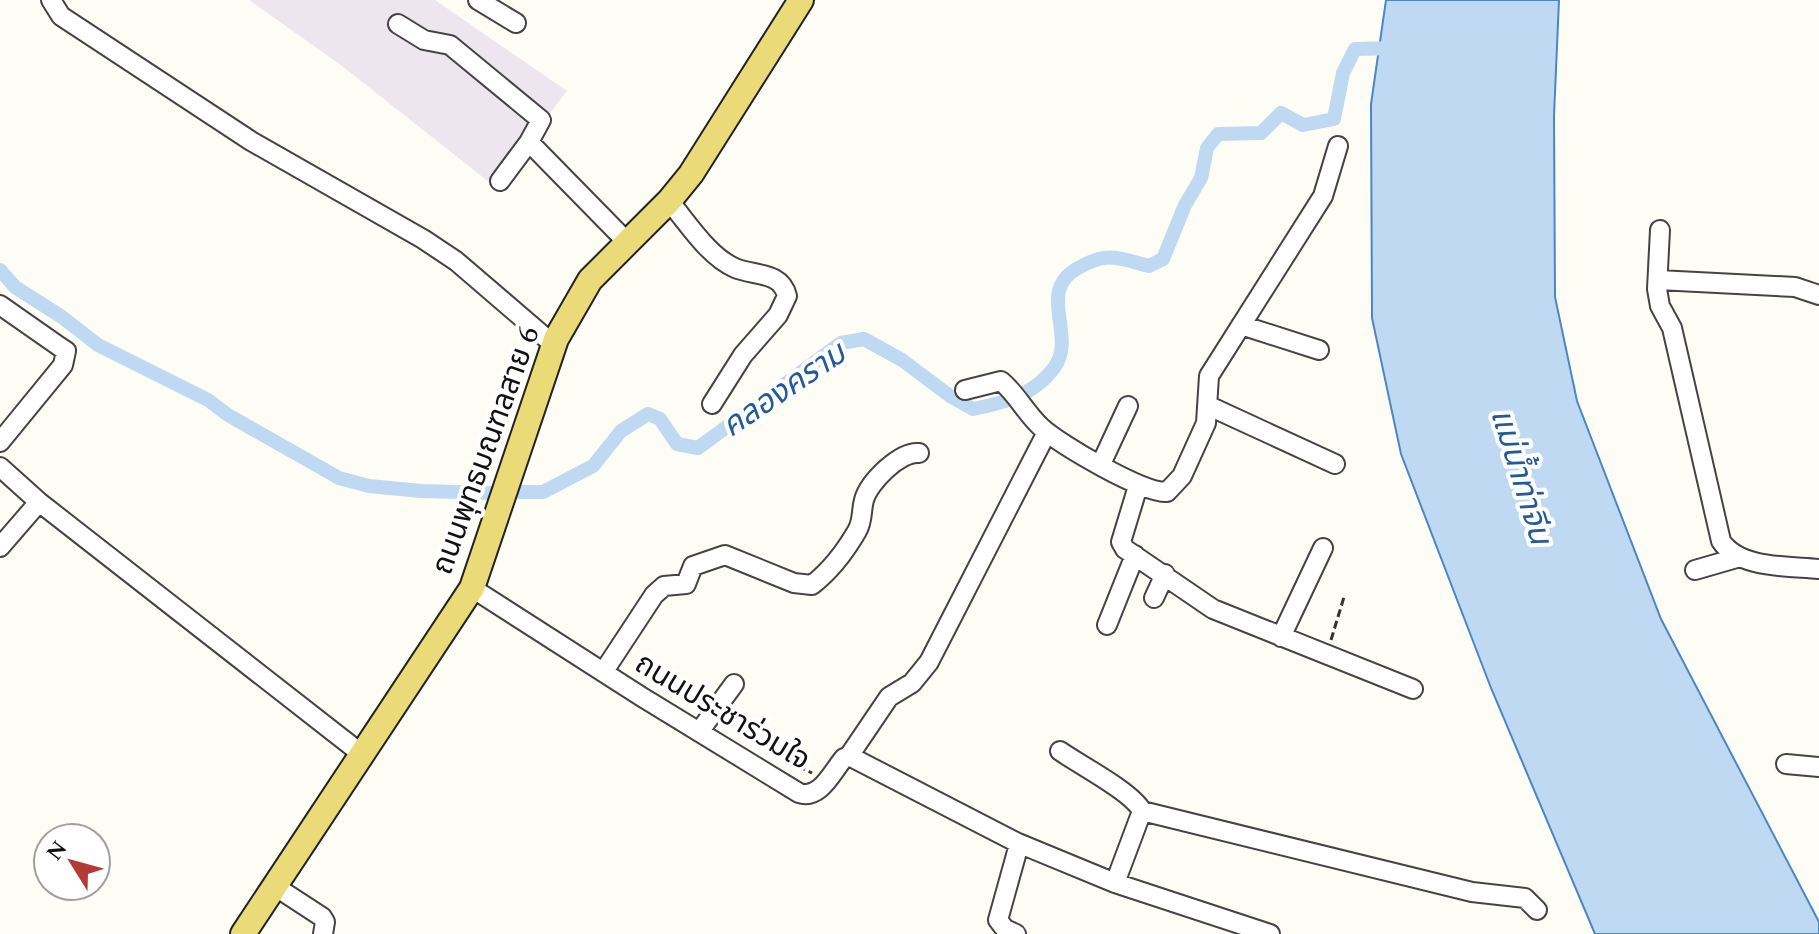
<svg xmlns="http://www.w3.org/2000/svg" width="1819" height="934" viewBox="0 0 1819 934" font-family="Spectral,'Noto Sans Thai',serif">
  <rect width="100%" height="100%" fill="#fefdf5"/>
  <path fill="#eee6ee" d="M249 0H435L567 91 494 186 342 66Z"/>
  <path fill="#bed9f1" stroke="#4c87c1" stroke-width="2" d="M1386 0H1559L1554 116 1555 297 1577 401 1661 619 1819 922V934H1595L1491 688 1401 454 1372 318 1371 104Z"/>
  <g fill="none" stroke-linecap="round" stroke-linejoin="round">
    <path stroke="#bed9f1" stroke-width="14" d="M0 270 15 287 62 317 98 345 208 400 228 415 339 478 369 486 421 491 493 493
      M519 492H543L593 466 621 431 648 414 660 419 677 444 698 448 841 343 864 339 902 360 950 396 973 409C1004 403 1034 395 1054 368 1078 335 1035 292 1078 268 1108 251 1118 258 1149 266L1163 259 1185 205 1201 178 1207 148 1218 134 1261 133 1281 113 1303 125 1334 119 1343 73 1355 49 1397 48"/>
    <defs>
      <path id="minor" d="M51 0 61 16 251 141 423 239 456 261 554 345
        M478 0 516 23
        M398 24 424 40 450 45 541 120 529 142 500 181
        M529 142 627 242
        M669 201C688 223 708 256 735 268 754 276 781 271 787 296L778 315 743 355 712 404
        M1660 230 1657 289 1660 306 1672 328 1721 541C1739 569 1789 566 1819 569
        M1658 280 1795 287 1819 295
        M0 305 60 347 66 351 63 365 0 442
        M1241 325 1319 350
        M965 390 1001 381C1017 394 1026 414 1042 428 1061 445 1142 493 1167 492L1182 476 1206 423 1209 376 1323 196 1338 146
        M1209 406 1335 464
        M1101 464 1128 406
        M0 467 39 502 363 755
        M1138 486 1121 542 1125 549 1213 609 1413 689
        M0 547 39 502
        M1695 570 1740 557
        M472 588 642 697 799 793C820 800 832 772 844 758L849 756 1014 841 1018 843V848L998 920 1005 929 1016 934
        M1154 598 1165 574
        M1107 625 1135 555
        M1281 637 1323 548
        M604 671 654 595 664 586 686 584 693 566 725 555 794 583 812 585C830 571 846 550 857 531 863 521 861 511 864 500 869 482 900 451 919 453
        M699 732 734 684
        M1060 751C1080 765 1132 792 1142 811
        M849 756 889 697 912 683 929 662 1047 432
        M1786 764 1819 767
        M1018 843 1115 883 1270 934
        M1115 883 1142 811 1472 892 1525 898 1537 910
        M276 887 322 917 325 922 323 934"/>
      <path id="major" d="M243 934 472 588 556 339 590 280 669 201 691 174 801 0"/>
    </defs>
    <use href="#minor" stroke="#444" stroke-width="22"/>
    <use href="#major" stroke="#222" stroke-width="28"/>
    <path stroke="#333" stroke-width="3" stroke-dasharray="8 4" stroke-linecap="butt" d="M1331 640 1344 597
      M787 761 812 773"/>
    <use href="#minor" stroke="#fff" stroke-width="18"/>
    <use href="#major" stroke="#ebda78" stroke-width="24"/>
  </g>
  <g text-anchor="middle" stroke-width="8" stroke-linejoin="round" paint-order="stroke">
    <g font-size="30" fill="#111" stroke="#fff">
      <text transform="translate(485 450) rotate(-70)" y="10">ถนนพุทธมณฑลสาย 6</text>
      <text transform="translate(723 711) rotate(31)" y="10">ถนนประชาร่วมใจ</text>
    </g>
    <g font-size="32" font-style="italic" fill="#255a97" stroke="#fff">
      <text transform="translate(783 389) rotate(-34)" y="11">คลองคราม</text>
      <text transform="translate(1522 476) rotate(73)" y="11">แม่น้ำท่าจีน</text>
    </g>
  </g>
  <g transform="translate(72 862) rotate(307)"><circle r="38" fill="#ffffff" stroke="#a0a0a0" stroke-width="2"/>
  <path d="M0-6L14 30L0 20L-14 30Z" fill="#b43b35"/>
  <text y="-12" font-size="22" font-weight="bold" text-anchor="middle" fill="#111111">N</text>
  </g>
</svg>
